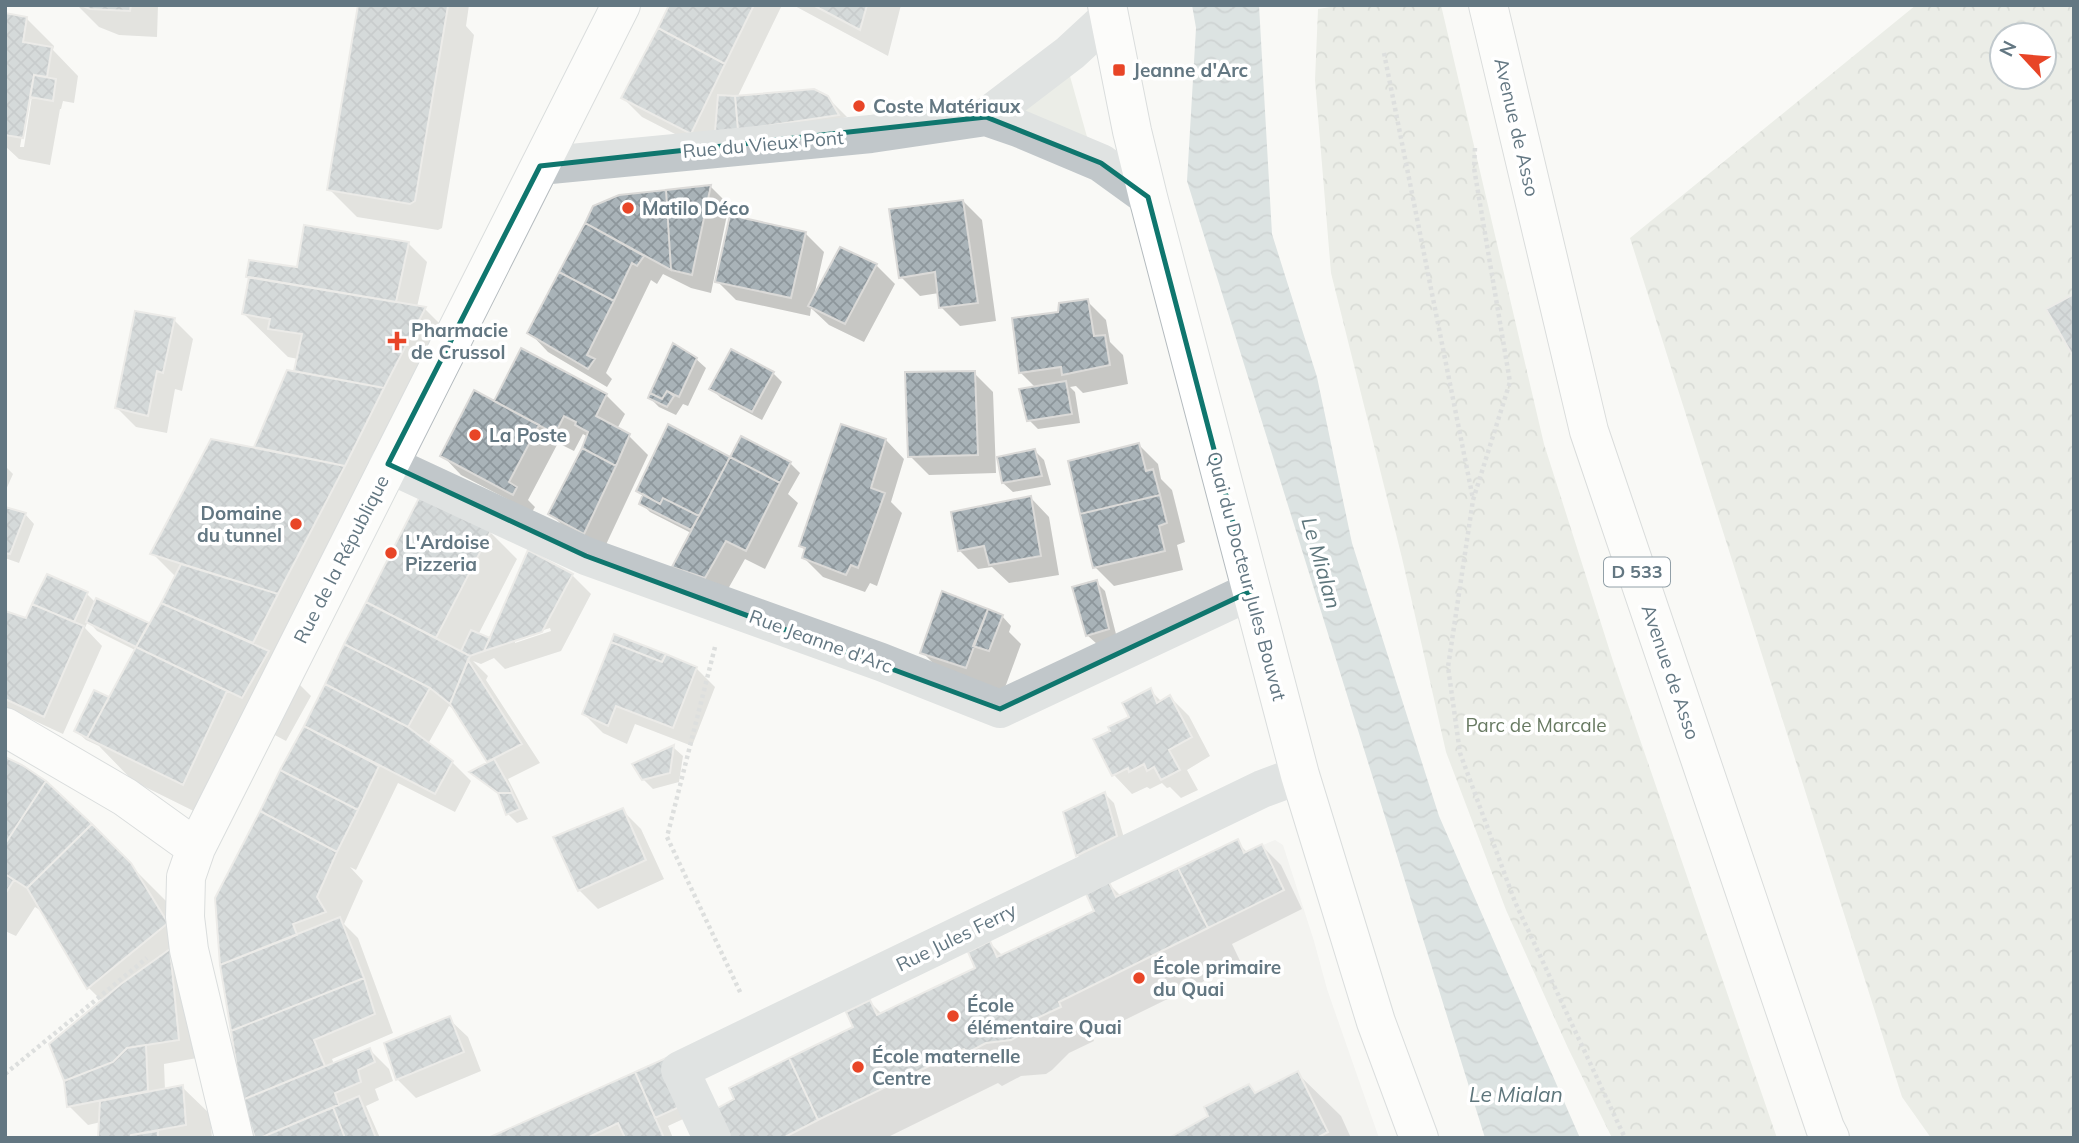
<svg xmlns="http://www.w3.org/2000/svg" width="2079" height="1143" viewBox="0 0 2079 1143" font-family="Mulish,sans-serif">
  <defs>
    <pattern id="forest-crowns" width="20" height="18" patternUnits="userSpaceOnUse" patternTransform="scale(1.75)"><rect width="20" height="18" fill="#d9ded5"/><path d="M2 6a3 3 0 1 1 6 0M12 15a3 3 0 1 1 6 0" fill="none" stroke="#b4b9b2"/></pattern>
    <pattern id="water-waves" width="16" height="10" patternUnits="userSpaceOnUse" patternTransform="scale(1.75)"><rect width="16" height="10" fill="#b9c7ca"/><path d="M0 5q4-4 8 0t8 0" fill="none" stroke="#9aa6a9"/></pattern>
    <pattern id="building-cross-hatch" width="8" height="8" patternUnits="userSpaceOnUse" patternTransform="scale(1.75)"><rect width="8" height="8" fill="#a9b3b8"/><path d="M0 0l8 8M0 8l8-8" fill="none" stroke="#8d969b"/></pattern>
  </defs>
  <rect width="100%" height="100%" fill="#f9f9f6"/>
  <path fill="#eaeae9" d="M1238 839 1244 853 1275 840 1283 845 1314 941 1327 989 1379 1138H730L716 1109 734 1099 729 1088 852 1027 846 1012 870 1000 877 1015 974 968 968 952 990 941 998 957 1093 911 1086 894 1109 882 1117 897Z"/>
  <path fill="#d9ded5" d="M1068 69 1091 151 1017 110Z"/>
  <path fill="url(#forest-crowns)" fill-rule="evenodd" d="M1343 5H1441L1544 444 1613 661 1777 1138H1612L1568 1048 1506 910 1446 752 1402 558 1331 273 1315 80 1318 9Z
    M1916 5H2074V1138H1931L1902 1097 1630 238ZM2002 35H2044V77H2002Z"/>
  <path fill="url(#water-waves)" d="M1192 5H1259L1272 234 1317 377 1352 543 1439 816 1580 1138H1485L1187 181 1196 28Z"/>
  <path fill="#0003" fill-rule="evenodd" d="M77 5H158L157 37 119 35 99 27Z
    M360 5H469L466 26 474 35 442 228 438 230 357 217 329 189Z
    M670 5H782L737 98 827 97 847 117 710 152 642 117 623 98Z
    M793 5H901L888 56Z
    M5 15 27 19 54 46 53 50 78 76 74 103 63 101 61 109H60L50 165 19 159 5 146ZM29 93 32 96 24 147H20Z
    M711 187 729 205 711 293 691 288 663 274 657 284 651 280 606 373 612 379 607 387 548 352 530 333 594 207 619 197Z
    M963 201 982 220 996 321 960 326 941 307 939 293 920 296 901 277Z
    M805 233 824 252 814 296 876 265 895 284 864 342 829 325 811 308 810 316 736 300 717 281Z
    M408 243 427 262 417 307 425 309 468 352 388 509 366 504 273 658 311 696 286 741 271 733 226 827 133 781 99 746 86 740 76 731 108 699 109 701 137 651 97 631 88 621 85 628 102 646 63 734 5 707V613L27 620 87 594 96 603 150 626 176 577 152 553 261 451 256 447 295 373 298 359 288 357 244 314 299 269Z
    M1087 301 1106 320 1110 342 1123 355 1128 384 1083 393 1076 386 1070 387 1075 392 1080 423 1038 429 1029 420 1036 388 1021 373 1060 313Z
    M174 320 193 339 182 391 175 389 167 433 136 427 117 408Z
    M696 359 706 368 688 406 683 404 676 415 659 407 650 398Z
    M773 373 782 382 762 420 721 398 711 388Z
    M974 373 993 392 996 473 929 475 910 456Z
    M606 395 625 414 617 429 629 436 648 455 603 551 569 532 550 513 588 437 583 434 574 451 558 443 528 500 535 507 532 512 461 475 443 456 494 403Z
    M886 440 904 459 891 502 902 513 877 586 870 583 865 592 823 577 804 558 806 551 801 546Z
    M1139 445 1158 464 1161 479 1172 490 1185 542 1177 545 1183 570 1114 586 1095 567Z
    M1035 451 1044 460 1051 485 1013 492 1003 483Z
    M731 459 790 463 800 473 788 494 798 503 765 569 745 559 724 596 692 585 691 533 650 512 641 503 644 497 638 490Z
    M5 466 13 474 5 492Z
    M422 496 490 532 517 559 478 635 490 641 529 552 572 575 591 594 561 651 505 669 494 658 481 664 473 661 488 676 486 680 540 763 508 779 528 819 517 823 508 814 501 796 472 773 490 763 455 710 449 706 428 744 452 762 471 781 455 812 398 783 356 870 350 867 363 881 344 924 358 938 393 1033 332 1059 334 1064 370 1050 389 1069 393 1081 375 1089 379 1100 366 1106 380 1138H257L244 1099 261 812ZM550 628 551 631 515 643V639Z
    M1031 498 1049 517 1059 575 1009 583 992 567 978 569 959 550Z
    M5 508 25 514 34 524 19 563 5 558Z
    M1096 582 1105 591 1117 638 1097 644 1087 635Z
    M1002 616 1011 626 1009 632 1021 644 1000 701 956 686 922 652Z
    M696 668 715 687 692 746 635 724 627 744 603 733 584 714Z
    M1150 690 1162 702 1170 697 1189 716 1210 756 1187 770 1198 790 1181 798 1170 787 1167 788 1162 783 1150 789 1147 787 1132 794 1114 775 1112 732 1131 718Z
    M674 748 683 756 679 782 653 789 643 779 635 765Z
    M5 759 130 865 174 909 197 1058 164 1064 165 1090 182 1087 210 1114 212 1138H100L101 1122 88 1125 69 1106 103 1002 89 988 43 912 35 907 16 936 5 931Z
    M1105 794 1114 803 1126 845 1086 864 1077 855Z
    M622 810 641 829 664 879 598 909 579 890Z
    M1237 842 1248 853 1262 846 1281 865 1302 909 1232 944 1241 963 1092 1036 1094 1041 1069 1053 1052 1070 1046 1074 1021 1076 1002 1086 998 1083 886 1138H732L855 1027 870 1002 882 1014 977 969 990 943 1003 956 1096 911 1109 884 1122 897Z
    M449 1019 468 1037 481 1071 416 1098 397 1079Z
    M1297 1073 1341 1116 1351 1138H1171L1210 1117 1249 1086 1256 1094Z
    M634 1075 694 1114 668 1126 673 1138H491Z"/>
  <path fill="url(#building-cross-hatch)" stroke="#dbdad8" stroke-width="2" d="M81 5H131L130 11 90 9Z
    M358 5 448 6 415 201 410 204 327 190Z
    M669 5H754L725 64 658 28Z
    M813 5H867L860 30Z
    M5 13 27 17 23 42 52 47 47 77 34 75 23 138 5 135Z
    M658 28 725 64 691 134 621 98Z
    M34 75 56 79 53 101 30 97Z
    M814 89 828 96 839 115 738 130 735 96Z
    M718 95 735 96 738 130 715 132Z
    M711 185 692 275 671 270 666 190Z
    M666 190 671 270 585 223 593 206 619 195Z
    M963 200 978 303 939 308 935 272 899 278 889 209Z
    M730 215 806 232 791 298 715 282Z
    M585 223 644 256 637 266 632 263 614 301 559 272Z
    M304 225 409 242 396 302 246 277 249 260 297 267Z
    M840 247 877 264 845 324 808 306Z
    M559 272 614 301 587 355 595 359 588 369 527 333Z
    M249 277 426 307 384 388 294 371 302 334 268 329 270 319 242 314Z
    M2074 294V358L2046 309Z
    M1088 299 1094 336 1105 335 1110 365 1062 375 1061 367 1019 373 1012 318 1058 312 1059 303Z
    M135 311 175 318 163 373 157 371 148 416 115 408Z
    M673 343 697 358 679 397 667 391 662 399 650 393Z
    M521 348 607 394 596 416 630 434 616 466 582 448 588 432 575 425 576 422 564 416 555 434 494 401Z
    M731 349 774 372 752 412 709 389Z
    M287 370 384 388 345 466 254 447Z
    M975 371 978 455 908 457 905 372Z
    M1066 381 1072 414 1027 421 1019 389Z
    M474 390 539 425 509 482 517 487 513 495 440 456Z
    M667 391 674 396 667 407 648 398 650 393 662 399Z
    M668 424 730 457 699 516 663 498 660 504 636 491Z
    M841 424 886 439 871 488 885 493 858 568 851 565 846 575 802 558 805 548 799 546Z
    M741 436 791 462 780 483 730 457Z
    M211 439 345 466 278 594 150 554Z
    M1139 443 1146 471 1153 469 1160 495 1080 514 1068 461Z
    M582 448 616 466 584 534 548 514Z
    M1035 449 1042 476 1002 483 997 457Z
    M730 457 780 483 746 551 726 541 705 578 672 567Z
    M421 494 491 531 436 638 366 602Z
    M643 494 660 504 663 498 699 516 691 530 639 504Z
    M1160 495 1167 523 1159 526 1165 551 1093 568 1080 514Z
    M1031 496 1041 556 989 565 984 546 958 551 951 512Z
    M5 507 26 513 10 554 5 553Z
    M528 550 573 574 542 632 484 651Z
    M181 564 278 594 253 643 161 603Z
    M47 574 88 592 74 622 32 604Z
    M1097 580 1109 629 1086 636 1072 587Z
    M942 591 988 609 966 668 920 653Z
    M96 598 149 623 136 647 86 622Z
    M366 602 470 656 450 704 430 688 344 644Z
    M161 603 269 651 242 698 136 647Z
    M32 604 84 626 44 717 5 699V611L26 618Z
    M988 609 1003 615 989 651 973 646Z
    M471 630 490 638 484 651 470 656 461 651Z
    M614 634 666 654 662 662 611 642Z
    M611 642 662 662 666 654 697 667 673 728 616 706 608 726 582 714Z
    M344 644 430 688 408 727 325 684Z
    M136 647 227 691 183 785 87 738Z
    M468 660 522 744 487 762 450 704Z
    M325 684 408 727 453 761 435 794 304 726Z
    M1151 688 1157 703 1170 695 1192 737 1169 750 1180 770 1161 780 1154 767 1147 771 1144 764 1129 772 1128 768 1112 776 1093 739 1110 731 1108 727 1129 717 1122 703Z
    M94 690 109 697 87 738 74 731Z
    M304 726 379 766 358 810 280 770Z
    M674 745 670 773 642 780 632 764Z
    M5 757 22 765 46 781 5 844Z
    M494 759 511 789 512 793H498L469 772Z
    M280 770 358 810 337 852 260 811Z
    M46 781 92 824 27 888 5 874V844Z
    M1105 792 1117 836 1076 856 1063 812Z
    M498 793H512L520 809 506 815Z
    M623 808 646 860 578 891 553 837Z
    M260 811 337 852 317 897 326 912 293 924 297 935 220 965 215 898Z
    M92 824 131 863 168 923 87 989 27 888Z
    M1238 839 1244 853 1262 844 1284 890 1208 928 1178 868Z
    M1178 868 1208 928 1059 1002 1061 1007 1035 1019 1018 1036 1011 1040 986 1043 967 1053 964 1049 818 1120 789 1058 853 1027 846 1012 870 1000 877 1015 975 968 968 952 990 941 997 957 1094 911 1086 894 1109 882 1116 897Z
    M5 874 14 880 5 894Z
    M340 917 364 978 231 1031 220 965Z
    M170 949 179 1040 127 1048 113 1062 64 1081 49 1044 121 984Z
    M364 978 375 1014 314 1040 325 1066 242 1100 231 1031Z
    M450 1016 464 1052 396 1080 384 1043Z
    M146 1045 148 1091 67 1107 64 1081 113 1062 127 1048Z
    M370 1048 375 1062 358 1070 361 1082 335 1093 339 1105 260 1138H255L242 1100Z
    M666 1058 686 1104 655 1118 635 1072Z
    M789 1058 818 1120 783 1138H730L716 1109 734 1099 729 1088Z
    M1298 1071 1328 1132 1317 1138H1169L1208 1116 1204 1107 1249 1084 1255 1093Z
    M635 1072 664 1138H625L618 1123 587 1138H488Z
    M183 1085 186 1125 131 1135V1138H98L100 1101Z
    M359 1096 376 1138H345L333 1107Z
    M333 1107 345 1138H260Z
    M158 1131V1138H131V1135Z"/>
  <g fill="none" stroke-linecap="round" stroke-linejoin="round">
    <defs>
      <path id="secondary" d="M1107 5 1132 131 1148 197 1300 775 1376 1022 1419 1138
        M5 727 125 797 196 848
        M234 1138 189 950 185 917 186 877 196 848 621 5"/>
      <path id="primary" d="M1488 5 1589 431 1825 1128 1830 1138"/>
    </defs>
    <use href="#secondary" stroke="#b4bbbf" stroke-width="40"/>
    <use href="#primary" stroke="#b3b9bc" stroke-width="40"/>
    <path stroke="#bbbfc1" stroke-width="4.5" stroke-dasharray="3.5 3.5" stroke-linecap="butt" d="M1384 53 1473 499
      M1475 148 1474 168 1510 382 1473 500 1448 667 1460 753 1515 902 1625 1138
      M715 647 667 837 741 994
      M5 1074 147 958"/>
    <path stroke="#c1c7ca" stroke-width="38" d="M986 117 1070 53 1109 17
      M540 166 871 134 986 117 1018 128 1101 163 1148 197
      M388 464 586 556 881 662 1000 709 1251 591
      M712 1138 680 1070 1262 789 1300 775"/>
    <use href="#secondary" stroke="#fff" stroke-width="38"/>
    <use href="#primary" stroke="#fff" stroke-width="38"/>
  </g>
  <path d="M0 0H2079V1143H0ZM986 117 1101 163 1148 197 1251 591 1000 709 586 556 388 464 540 166Z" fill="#f9f9f6" fill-opacity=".55" fill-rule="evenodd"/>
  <path fill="none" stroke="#0f766e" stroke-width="5" stroke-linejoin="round" d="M986 117 1101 163 1148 197 1251 591 1000 709 586 556 388 464 540 166Z"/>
  <g fill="#e84527" stroke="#fff" stroke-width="2.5">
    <rect x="1112" y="63" width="14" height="14" rx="3.5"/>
    <circle cx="859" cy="106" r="7"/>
    <circle cx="628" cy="208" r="7"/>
    <path d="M393.5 330.5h7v7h7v7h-7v7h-7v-7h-7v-7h7z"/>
    <circle cx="475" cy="435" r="7"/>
    <circle cx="296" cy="524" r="7"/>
    <circle cx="391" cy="553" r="7"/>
    <circle cx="1139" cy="978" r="7"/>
    <circle cx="953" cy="1016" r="7"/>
    <circle cx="858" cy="1067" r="7"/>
  </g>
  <g text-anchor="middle" stroke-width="7" stroke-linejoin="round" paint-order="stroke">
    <rect fill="#fff" stroke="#92a0a8" stroke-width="2" x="1604" y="557.5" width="66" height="29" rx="5"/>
    <g font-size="18" font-weight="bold" fill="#637782">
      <text x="1637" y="578">D 533</text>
    </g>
    <g font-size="19" font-weight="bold" fill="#637782" stroke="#fff" text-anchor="start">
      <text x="1133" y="77">Jeanne d'Arc</text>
      <text x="873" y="113">Coste Matériaux</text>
      <text x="642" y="215">Matilo Déco</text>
      <text x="411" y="337">Pharmacie<tspan x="411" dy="22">de Crussol</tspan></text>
      <text x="489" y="442">La Poste</text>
      <text x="282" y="520" text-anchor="end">Domaine<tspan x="282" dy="22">du tunnel</tspan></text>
      <text x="405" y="549">L'Ardoise<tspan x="405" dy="22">Pizzeria</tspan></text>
      <text x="1153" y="974">École primaire<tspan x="1153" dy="22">du Quai</tspan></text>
      <text x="967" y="1012">École<tspan x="967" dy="22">élémentaire Quai</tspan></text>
      <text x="872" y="1063">École maternelle<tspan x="872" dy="22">Centre</tspan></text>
    </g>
    <g font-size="19" fill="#637782" stroke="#fff">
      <text transform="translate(1517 127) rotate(77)" y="7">Avenue de Asso</text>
      <text transform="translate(763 144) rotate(-5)" y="7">Rue du Vieux Pont</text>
      <text transform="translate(341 559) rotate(-63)" y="7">Rue de la République</text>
      <text transform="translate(1247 576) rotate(75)" y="7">Quai du Docteur Jules Bouvat</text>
      <text transform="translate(821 641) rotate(20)" y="7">Rue Jeanne d'Arc</text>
      <text transform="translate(1671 672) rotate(71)" y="7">Avenue de Asso</text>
      <text transform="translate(956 937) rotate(-26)" y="7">Rue Jules Ferry</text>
    </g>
    <g font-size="19" fill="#687a62" stroke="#fff">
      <text x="1536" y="732">Parc de Marcale</text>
    </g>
    <g font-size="21" font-style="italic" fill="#5e767c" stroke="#fff">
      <text transform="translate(1321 563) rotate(74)" y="7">Le Mialan</text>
      <text x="1516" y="1102">Le Mialan</text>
    </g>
  </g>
  <rect width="2079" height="1143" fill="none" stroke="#637782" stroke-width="14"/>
  <g transform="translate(2023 56) rotate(296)"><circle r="33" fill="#ffffff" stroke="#c1c9cd" stroke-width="2"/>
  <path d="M0-5L12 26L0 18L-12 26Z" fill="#e84527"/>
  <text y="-10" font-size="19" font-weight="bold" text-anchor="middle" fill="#637782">N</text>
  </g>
</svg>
